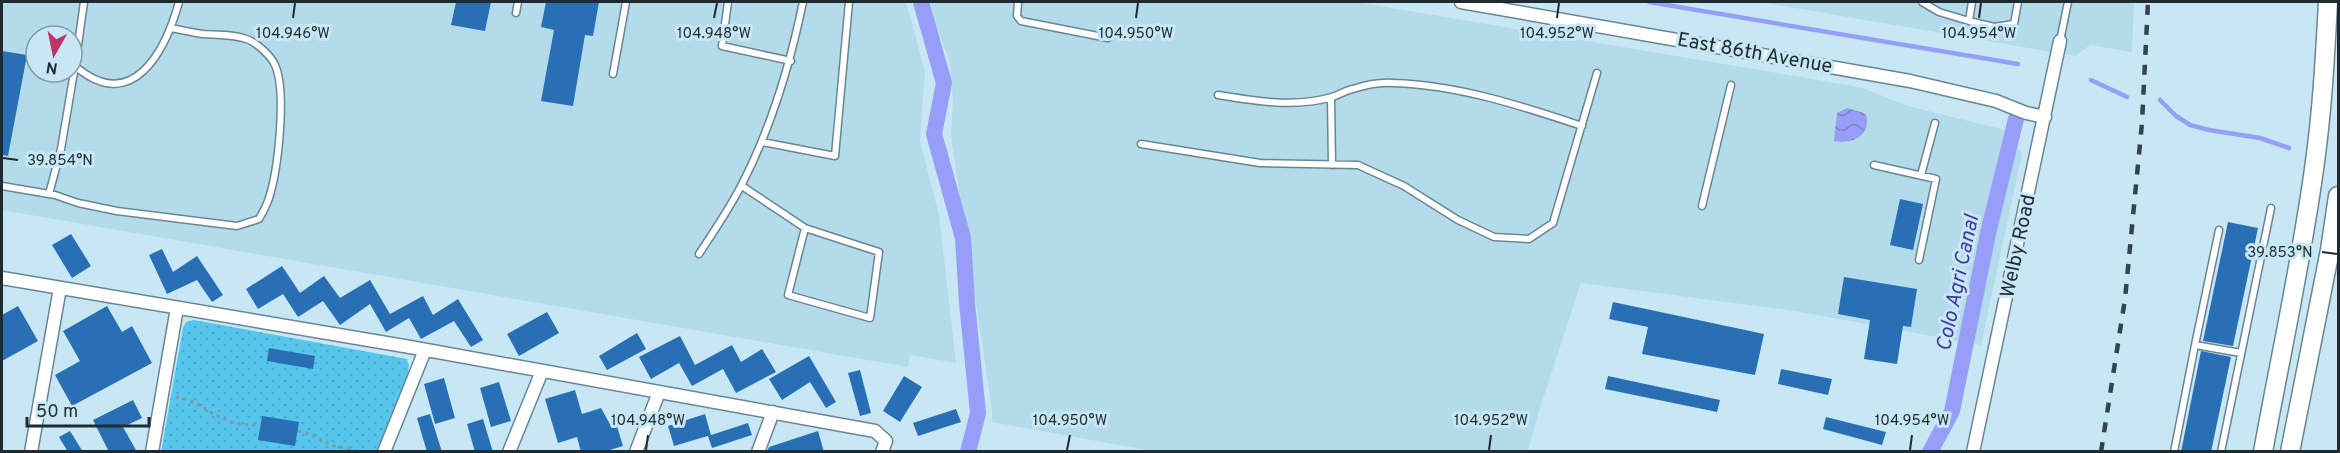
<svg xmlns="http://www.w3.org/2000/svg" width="2340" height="453" viewBox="0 0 2340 453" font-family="Overpass,sans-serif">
  <defs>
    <pattern id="park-dots" width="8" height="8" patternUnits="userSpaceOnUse" patternTransform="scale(1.5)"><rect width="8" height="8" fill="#56c6ec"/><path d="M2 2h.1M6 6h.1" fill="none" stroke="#4aaacb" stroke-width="1.8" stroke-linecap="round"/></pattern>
    <pattern id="water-waves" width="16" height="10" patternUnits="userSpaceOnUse" patternTransform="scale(1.5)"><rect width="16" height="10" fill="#979ef7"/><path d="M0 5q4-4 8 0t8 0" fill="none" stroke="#7b81c8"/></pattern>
  </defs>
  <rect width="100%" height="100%" fill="#c8e7f4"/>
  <path fill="#b4dbea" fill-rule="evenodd" d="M2 2H906L925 71 920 141 939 215 956 363 910 355 908 367 2 210ZM36 36H72V72H36Z
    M931 2H1356L1860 87 1908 106 2005 130 2022 154 1981 345 1795 311 1581 283 1539 411 1528 451H1152L992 422V410L951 137 953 99 950 63 932 15Z
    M1760 2H2134L2132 52 2090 45 2075 56Z"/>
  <path fill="url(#park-dots)" d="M194 320 407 359 409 365 408 373 377 451 161 452 183 328 186 322Z"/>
  <path fill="url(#water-waves)" d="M1847 108 1864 113 1867 117C1869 137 1852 144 1834 141L1837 113Z"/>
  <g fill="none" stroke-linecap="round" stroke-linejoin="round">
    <path stroke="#979ef7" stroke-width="4.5" d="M1649 2 2018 64
      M2091 80 2127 97
      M2160 100 2176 116 2190 125 2209 130 2260 138 2289 148"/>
    <path stroke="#979ef7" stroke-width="16" d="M921 2 944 83 934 134 963 238 967 303 978 413 968 452
      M1930 452 1952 411 1989 229 2016 119"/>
  </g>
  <path fill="#296fb4" d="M456 2H491L485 31 451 25Z
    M546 2H599L593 36 585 35 573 106 541 101 554 30 541 27Z
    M2 51 27 55 8 156 2 155Z
    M1900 199 1923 204 1913 250 1890 245Z
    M2228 222 2258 228 2233 346 2203 341Z
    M71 234 91 266 72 278 52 245Z
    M162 249 173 272 197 256 223 295 212 302 197 280 167 294 149 255Z
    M282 266 300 293 324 276 340 298 370 280 390 314 423 296 433 315 458 299 483 340 471 347 454 321 421 339 409 318 386 332 370 304 340 325 323 301 298 317 283 294 258 309 246 289Z
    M1844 277 1917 289 1911 327 1903 326 1897 364 1864 359 1870 320 1838 314Z
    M1613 302 1764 334 1755 375 1642 354 1648 327 1609 319Z
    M18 306 38 341 2 361V315Z
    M107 306 122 332 132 326 152 363 72 406 55 375 80 361 63 331Z
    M547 312 559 333 519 356 507 334Z
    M637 333 646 349 607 370 599 356Z
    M680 336 695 365 732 345 741 362 762 349 776 372 736 393 723 369 692 386 679 363 651 379 639 357Z
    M269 348 315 356 313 369 267 361Z
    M2201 351 2231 357 2211 452H2181Z
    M809 356 836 402 826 408 810 382 782 400 769 379Z
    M1781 369 1832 379 1828 395 1778 384Z
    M860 370 871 413 860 416 848 373Z
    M904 376 922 387 900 422 883 411Z
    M1608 376 1720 400 1717 412 1605 389Z
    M444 378 455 418 435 424 424 384Z
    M499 382 511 421 491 427 480 388Z
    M575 390 582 414 601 408 611 426 616 423 623 446 603 452H581L577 437 558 443 545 399Z
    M133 400 142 418 123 427 137 452H109L93 420Z
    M956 409 961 422 918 436 913 423Z
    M430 414 442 452H427L417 418Z
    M705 414 711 435 674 446 668 426Z
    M262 416 299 422 295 446 258 440Z
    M1826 417 1886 432 1882 445 1823 429Z
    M483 419 493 452H475L467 424Z
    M748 423 752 435 712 448 708 436Z
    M70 431 83 452H68L59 437Z
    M818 431 824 452H767L769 447Z"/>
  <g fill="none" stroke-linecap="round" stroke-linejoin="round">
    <defs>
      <path id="service" d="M84 2 75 66C132 115 165 52 179 2
        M728 2 722 46 791 61
        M1018 2 1017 16 1021 21 1108 38
        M1922 2 1939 12 1969 21
        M1972 2 1969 21 1994 27 2014 24 2018 2
        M516 13 518 2
        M2060 41 2068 2
        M613 74 626 2
        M1218 95C1255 101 1295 108 1332 97 1339 95 1346 90 1353 89 1365 85 1382 82 1394 83 1458 85 1522 106 1582 126
        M1331 98 1332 165
        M762 142 835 156 849 2
        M1141 144 1260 163 1358 165 1404 186 1458 220 1494 237 1529 239 1553 223 1597 73
        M1874 165 1936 179 1919 260
        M1921 175 1935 123
        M2 186 55 195 78 203 117 211 237 226 259 219C263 212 267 205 269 198 278 170 287 92 275 65 271 56 258 44 249 40 235 34 218 35 203 34 193 33 182 30 171 28
        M742 186 805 228 879 252 870 318 788 295 805 228
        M49 194 61 149 75 66
        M1702 206 1731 85
        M2219 230 2195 345 2241 353
        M699 254C714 231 730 208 742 184 772 126 790 65 803 2
        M2174 452 2195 345
        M2221 452 2271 208"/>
      <path id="minor" d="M1461 2 1910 81 1996 101 2026 113 2045 117
        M2 278 410 347 875 431 886 441 882 452
        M31 452 60 288
        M152 452 177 308
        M384 452 425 350
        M509 452 542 371
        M636 452 659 392
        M758 452 773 412
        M1973 452 2060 41"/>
      <path id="secondary" d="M2263 452C2280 358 2301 264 2314 169 2322 114 2325 58 2328 2
        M2290 452 2330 250 2338 196"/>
    </defs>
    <use href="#service" stroke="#698692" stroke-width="9"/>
    <use href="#minor" stroke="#698692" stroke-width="15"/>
    <use href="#secondary" stroke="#698692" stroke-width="21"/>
    <path stroke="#8199a2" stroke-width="3" stroke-dasharray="3 4.5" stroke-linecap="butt" d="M176 397C201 401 211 416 232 422 242 425 251 425 261 425
      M298 431C311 434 317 438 329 444 338 448 348 447 358 452"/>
    <use href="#service" stroke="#fff" stroke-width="6"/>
    <use href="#minor" stroke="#fff" stroke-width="12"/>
    <use href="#secondary" stroke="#fff" stroke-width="18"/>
    <path stroke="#35444a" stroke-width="4.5" stroke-dasharray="10 10" stroke-linecap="butt" d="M2101 452 2125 299 2142 123 2148 2"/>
  </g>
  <path fill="none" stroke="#1f2b30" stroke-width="2" d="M293 18 295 3M714 18 717 3M1136 18 1138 3M1557 18 1559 3M1979 18 1981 3M3 158 18 160M2322 252 2337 254M646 450 648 435M1067 450 1070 435M1489 450 1491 435M1910 450 1912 435"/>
  <g text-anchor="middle" stroke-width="6" stroke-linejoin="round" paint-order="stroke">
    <g font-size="20" fill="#1f2b30" stroke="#c8e7f4">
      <text transform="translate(1755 52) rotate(10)" y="7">East 86th Avenue</text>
      <text transform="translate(2017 246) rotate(-78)" y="7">Welby Road</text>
    </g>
    <g font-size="21" font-style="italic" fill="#3e399e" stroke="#c8e7f4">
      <text transform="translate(1957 283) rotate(-78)" y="7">Colo Agri Canal</text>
    </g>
  </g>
  <g font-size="15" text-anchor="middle" fill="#1f2b30" stroke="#c8e7f4" stroke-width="6" stroke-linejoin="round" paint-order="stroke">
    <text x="1557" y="38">104.952°W</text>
    <text x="1979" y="38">104.954°W</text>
    <text x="293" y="38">104.946°W</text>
    <text x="714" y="38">104.948°W</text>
    <text x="1136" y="38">104.950°W</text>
    <text x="60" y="165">39.854°N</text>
    <text x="2280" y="257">39.853°N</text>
    <text x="648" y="425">104.948°W</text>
    <text x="1070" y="425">104.950°W</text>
    <text x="1491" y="425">104.952°W</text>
    <text x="1912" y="425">104.954°W</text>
  </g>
  <rect width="2340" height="453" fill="none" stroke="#1f2b30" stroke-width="6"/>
  <g transform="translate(54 54) rotate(189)"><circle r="28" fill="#c8e7f4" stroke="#849ca6" stroke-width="1.5"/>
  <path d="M0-4.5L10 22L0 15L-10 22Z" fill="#be3368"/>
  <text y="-9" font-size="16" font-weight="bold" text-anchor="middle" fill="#1f2b30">N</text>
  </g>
  <path d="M27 417v9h122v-9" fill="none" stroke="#1f2b30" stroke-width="3"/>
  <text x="36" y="417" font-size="18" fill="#1f2b30" stroke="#c8e7f4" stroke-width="4.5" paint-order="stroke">50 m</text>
</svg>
